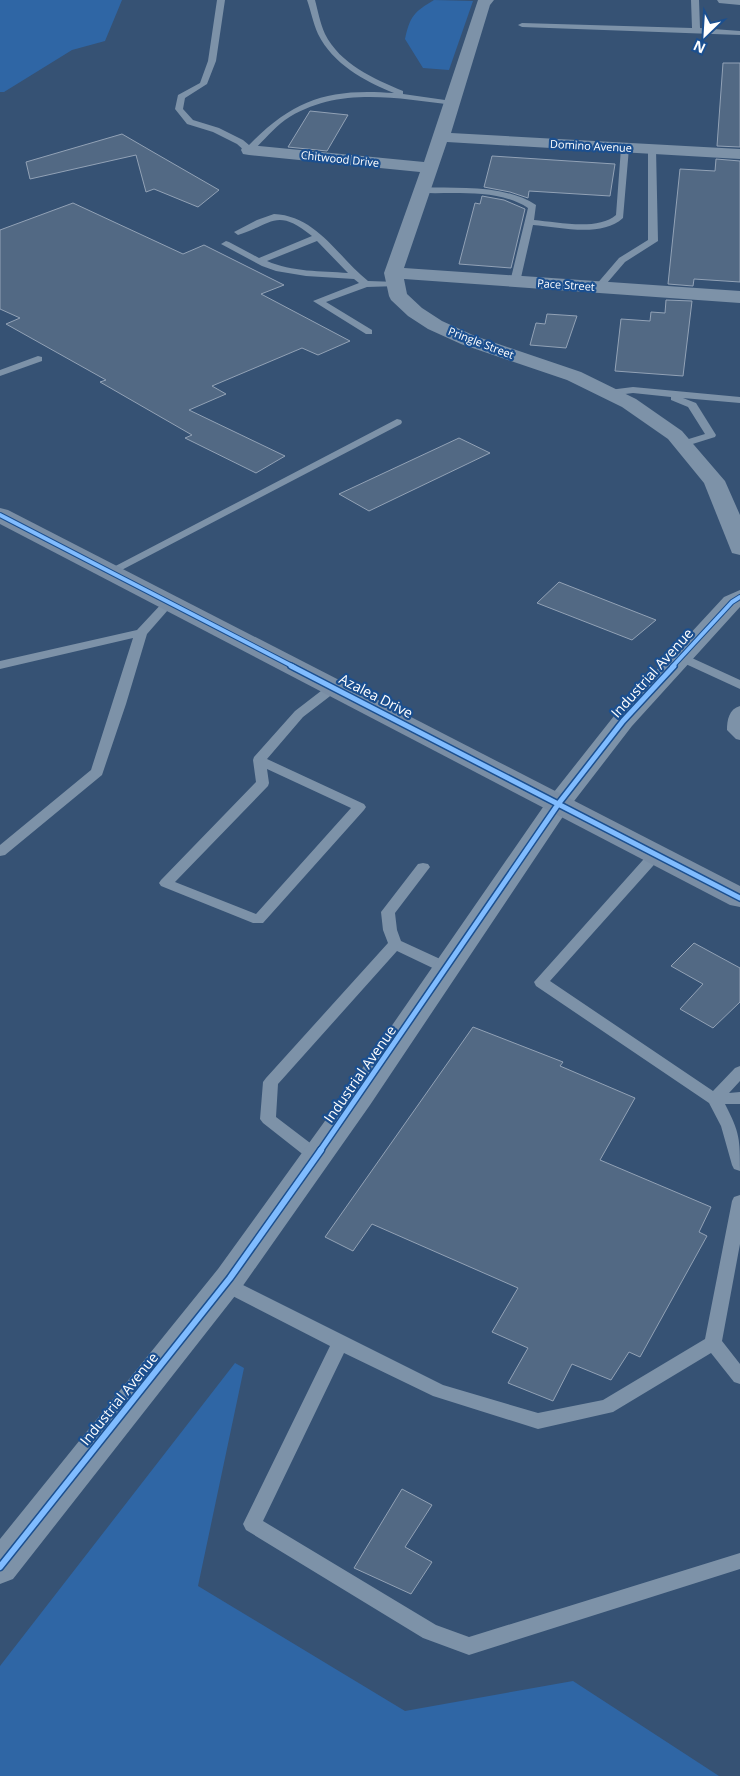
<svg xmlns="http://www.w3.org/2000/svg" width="740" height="1776" viewBox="0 0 740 1776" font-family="'Open Sans',sans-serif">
  <rect width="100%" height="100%" fill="#365274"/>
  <path fill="#2f66a5" d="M0 0H122L105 41 72 50 4 92H0Z
    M434 0 473 1 449 70 423 68 405 39C410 16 414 12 434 0Z
    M235 1363 244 1368 198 1586 405 1711 573 1681 719 1776H0V1666Z"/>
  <path fill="#526984" stroke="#92a2b6" d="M723 63H740V147L717 146Z
    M310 111 348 115 327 151 288 147Z
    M122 134 153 152 219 190 198 207 154 189 146 192 136 155 30 179 26 162Z
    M492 156 615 164 610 196 529 191 528 198 510 192 484 187Z
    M716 159 740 161V282L694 279 693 286 668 284 680 169 715 171Z
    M482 196 504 200 525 209 511 268 459 264 475 203 480 204Z
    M73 203 183 254 204 245 284 285 261 294 350 341 318 355 302 348 212 386 226 394 189 410 285 456 256 473 185 438 192 435 100 382 106 380 6 324 20 318 0 309V230Z
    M666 300 692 301 683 376 615 371 621 319 650 321 651 312 665 313Z
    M547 314 577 316 566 348 530 345 536 323 545 324Z
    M459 438 490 453 369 511 339 494Z
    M559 582 656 620 632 640 537 603Z
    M694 943 740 968V1002L713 1028 680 1009 703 984 671 966Z
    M473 1027 563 1062 560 1066 635 1098 600 1160 711 1207 699 1232 707 1236 640 1357 629 1352 611 1380 572 1364 553 1401 508 1383 528 1348 492 1332 518 1288 372 1224 353 1251 325 1237Z
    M402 1489 432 1505 405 1547 432 1562 411 1594 354 1568Z"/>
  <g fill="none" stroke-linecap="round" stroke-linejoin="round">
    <path fill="#7d92a8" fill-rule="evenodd" d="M217 0H225L216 61 207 84 185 98 183 109 193 120 219 128 243 140 249 145C294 99 329 88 394 93 364 81 333 64 318 34 313 23 311 11 307 0H315C318 11 320 23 325 34 340 64 374 79 403 91V94L452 101 456 103 452 105C396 98 336 86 285 120 273 129 263 141 252 152H246L237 144 213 132 187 124 175 109 178 95 200 83 208 61Z
      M691 0H699L700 28 740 31V35L522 27 518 25 522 23 692 28Z
      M625 145 629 148 623 218C601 238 560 227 533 225L520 282 515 285 510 282 528 208C500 189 456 194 423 193L419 190 423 187C459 189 504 184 536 205L534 220C557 222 598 231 616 215L621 148Z
      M652 146 656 149 658 241 625 262 601 290H595V286L619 258 648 240V149Z
      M274 214C317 216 338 257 368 281L398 282V286L367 287 326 302 372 330V334H366L313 301 359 283 354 279 306 276 276 271 262 266 221 244 226 241 229 242 259 258 312 236C276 207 273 224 238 235L234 232 257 220ZM317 241 348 273C321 271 292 272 267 261Z
      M38 356 42 357V361L0 376V370Z
      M633 387 740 397V403L683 398 696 403 716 435 715 437 683 447 678 444 679 442 705 434 688 407 671 400V397L633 393 609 396 604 393 609 390Z
      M397 419 401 420 402 422 401 424 114 574 110 575 104 572Z
      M169 598 175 602 147 634 126 704 102 775 5 855 0 856V845L91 770 133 638 0 669V661L137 630 165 600Z
      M681 653 740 680V689L677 660 675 657Z
      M334 683 338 684 340 687 338 690 303 717 267 759 364 804 366 807 364 810 263 923H253L161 886 159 883 161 880 256 782 253 760 254 757 295 711 330 684ZM267 769 351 808 256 914 175 882 268 786 269 783Z
      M740 706V740L736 739 727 730C727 720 729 709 740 706Z
      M656 850 661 851 663 854 661 857 550 981 713 1091 735 1068 740 1066V1081L729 1093 740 1092V1104H725C740 1133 740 1139 740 1171L734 1169 732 1165 721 1126 709 1103 536 986 534 982 651 851Z
      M423 863 428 864 430 867 395 913 397 930 401 941 451 964 453 968 451 972H441L397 951 278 1084 276 1117 322 1152 324 1156 322 1160 316 1162 310 1160 263 1123 260 1119 263 1082 266 1078 388 943 383 930 381 912 418 864Z
      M740 1195V1244L722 1341 740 1364V1384L734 1382 711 1353 613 1412 538 1429 433 1396 344 1353 263 1521 436 1625 469 1637 740 1553V1569L469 1655 423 1638 246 1530 243 1524 330 1346 219 1289 217 1284 219 1279 225 1277 231 1279 443 1385 538 1413 603 1400 705 1339 732 1201 734 1197Z"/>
    <path fill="#7d92a8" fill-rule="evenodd" d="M478 0H494L490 5 451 133 740 149V159L447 142 404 268 740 291V303L404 279 407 294 422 308 442 321 475 336 581 372 636 399 682 431 725 481 740 515V555L732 553 704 483 668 439 622 407 567 380 461 344 428 329 408 316 391 300 389 296 384 273 420 172 249 155 243 154 241 150 243 146 249 145 424 162Z
      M717 0H740V5L719 3Z
      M740 590V607L632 726 568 809 370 1105 242 1287 13 1579 0 1584V1539L218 1269 348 1089 550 797 614 716 724 597Z"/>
    <path fill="#798da4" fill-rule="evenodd" d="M0 508 8 510 740 886V907L730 905 0 524Z"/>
    <defs>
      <path id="cycleway-far2" d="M0 515 294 667
        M672 667 732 602 740 597"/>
      <path id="cycleway-far1" d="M291 666 740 898
        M320 1151 559 803 623 721 674 666"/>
      <path id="cycleway" d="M0 1567 230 1278 321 1150"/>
    </defs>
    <use href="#cycleway-far2" stroke="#1b4f8f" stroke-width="6"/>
    <use href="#cycleway-far1" stroke="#1b4f8f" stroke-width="8"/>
    <use href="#cycleway" stroke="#1b4f8f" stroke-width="9"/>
    <use href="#cycleway-far2" stroke="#80bcff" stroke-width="4"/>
    <use href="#cycleway-far1" stroke="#80bcff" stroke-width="5"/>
    <use href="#cycleway" stroke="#80bcff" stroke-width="6"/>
  </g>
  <g text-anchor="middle" stroke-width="4.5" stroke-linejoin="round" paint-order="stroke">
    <g font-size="11" fill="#fff" stroke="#1b4f8f">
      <text transform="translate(591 146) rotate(3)" y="4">Domino Avenue</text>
      <text transform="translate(340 159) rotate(6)" y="4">Chitwood Drive</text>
      <text transform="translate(566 285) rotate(4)" y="4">Pace Street</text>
      <text transform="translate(481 343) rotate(21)" y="4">Pringle Street</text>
    </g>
    <g font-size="14" fill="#fff" stroke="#1b4f8f">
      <text transform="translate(652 673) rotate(-48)" y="5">Industrial Avenue</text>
      <text transform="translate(376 696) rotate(27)" y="5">Azalea Drive</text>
      <text transform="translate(360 1074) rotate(-55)" y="5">Industrial Avenue</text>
      <text transform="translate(119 1399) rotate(-51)" y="5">Industrial Avenue</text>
    </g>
  </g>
  <g transform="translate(705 35) rotate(205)" stroke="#1b4f8f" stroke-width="4" paint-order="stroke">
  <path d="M0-4L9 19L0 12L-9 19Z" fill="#ffffff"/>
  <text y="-8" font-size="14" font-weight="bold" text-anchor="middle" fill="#ffffff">N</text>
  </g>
</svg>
